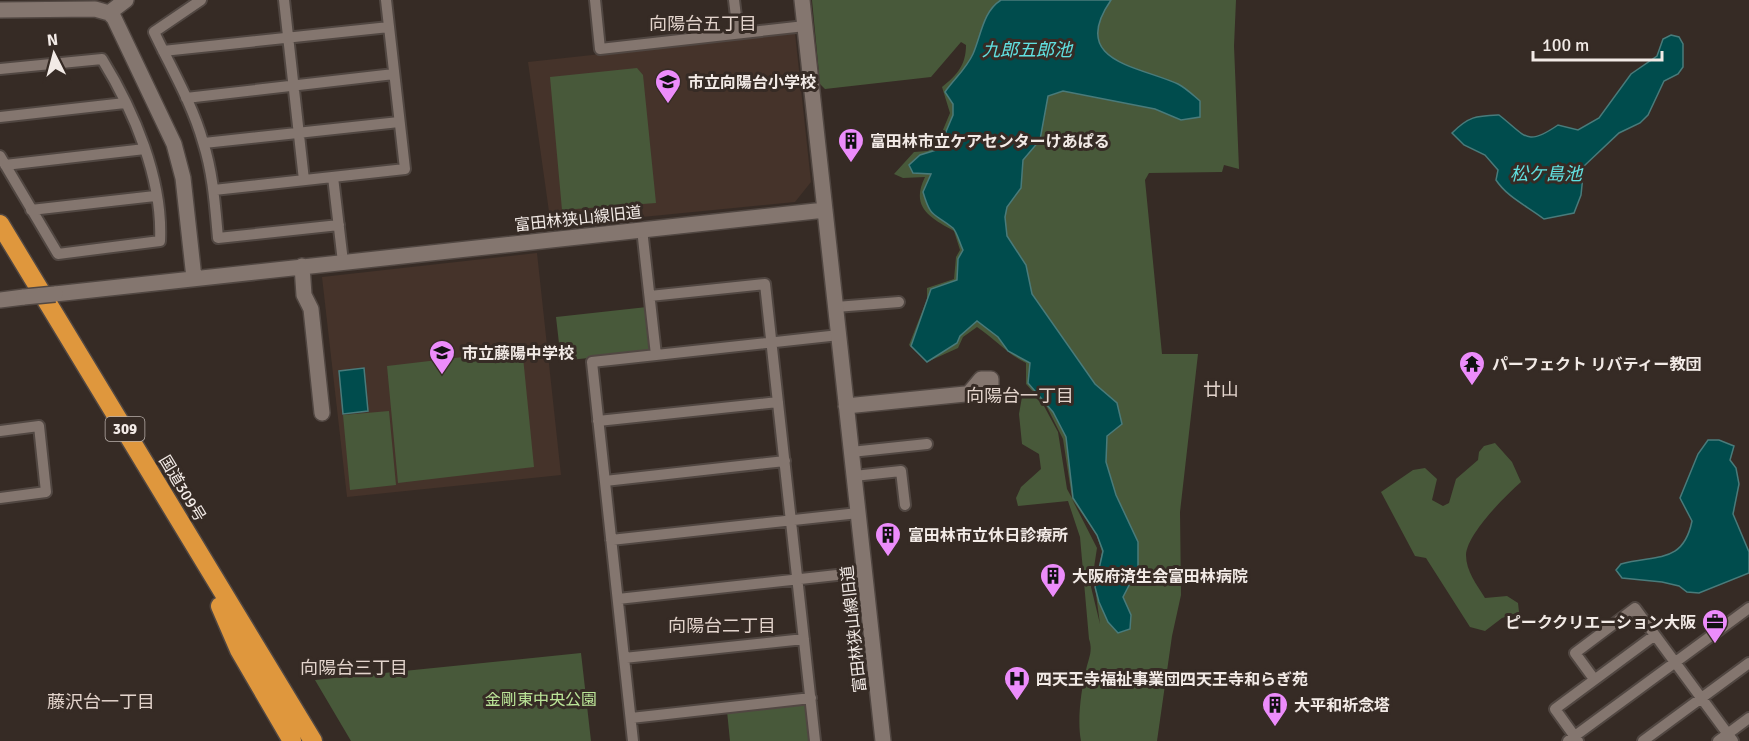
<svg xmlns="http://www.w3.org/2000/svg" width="1749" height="741" viewBox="0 0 1749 741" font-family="Signika,'Noto Sans JP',sans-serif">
  <rect width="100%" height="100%" fill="#362b25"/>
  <path fill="#45332a" d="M795 33 811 182 795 202 551 226 528 62Z
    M537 253 561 475 347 497 322 277Z"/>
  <path fill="#48593a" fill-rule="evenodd" d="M812 0H1236L1234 46 1239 169 1224 165 1222 172 1149 173 1145 180 1162 354H1198L1180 512 1181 595 1172 636 1157 741H1081C1077 720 1081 691 1086 670 1089 657 1093 651 1089 639L1080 537 1068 501 1018 506 1016 498 1021 487 1041 469 1039 454 1022 444 1019 414 1023 391 1036 398 1044 406 1058 432 1067 489 1072 498 1063 439 1047 407 1026 384V363C1006 353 995 339 977 327L963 337 958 348 927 362 909 345 927 299V288L954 279 956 257 960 250 954 231C930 218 910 207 925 177L903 178 894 174 914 152 927 151 940 137 950 113 942 87C957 75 966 65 966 45L961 42 931 77 825 89 820 84ZM1072 499 1097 536 1102 552 1095 587 1100 624 1091 587 1097 548Z
    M637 68 643 75 656 203 562 210 550 77Z
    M647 307 652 351 561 361 556 317Z
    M515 351 523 357 534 467 398 483 387 366Z
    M389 411 396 485 350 490 343 415Z
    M1495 443 1512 462 1521 482C1505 496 1467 534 1466 555 1466 571 1477 585 1485 598L1507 596 1518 603 1519 612 1502 618 1485 631 1470 627 1426 558 1415 556 1381 492 1413 470 1425 468 1437 479 1432 500 1443 506 1449 503 1456 479 1478 460 1479 452 1484 446Z
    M581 653 591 741H351L315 680Z
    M806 702 811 741H730L727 711Z"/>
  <path fill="#004c4d" stroke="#497b7b" stroke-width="1.5" d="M1001 0H1111C1068 62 1139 66 1178 84 1186 88 1194 96 1200 101V117L1181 120 1155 109 1063 91 1048 96 1040 140 1023 160 1021 188 1007 207 1005 217 1007 236 1026 265 1032 294 1095 384 1117 403 1122 424 1107 436 1106 462 1116 495 1138 542V568L1123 597 1131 615 1130 629 1118 633 1108 622 1099 602 1095 587 1103 551 1097 535 1073 498 1066 437 1053 412 1028 383 1030 363 1008 351 998 337 977 321 960 336 957 343 927 362 911 346 931 289 957 280 958 259 963 250C960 244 957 232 953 228 933 212 931 219 923 192L931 174 913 173 909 165 920 155 936 150 945 134 953 115V104L945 92C955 78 966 69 973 54 981 36 983 11 1001 0Z
    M1671 35 1679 37 1683 44V67L1678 74 1664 81 1648 115 1640 123 1619 133 1584 166 1581 195 1574 213 1544 219C1527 206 1507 197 1496 180L1498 170 1485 155 1464 145 1452 133C1469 116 1476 116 1499 115 1526 136 1526 147 1558 125L1578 130 1599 118 1631 74 1657 56 1663 39Z
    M364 368 368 411 343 414 339 371Z
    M1708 440H1719L1734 446 1730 460 1736 468 1739 484 1733 514 1749 552V573L1699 593 1687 592 1679 586 1662 582 1622 578 1616 570 1621 564C1655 554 1683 565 1692 521L1680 498 1698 454Z"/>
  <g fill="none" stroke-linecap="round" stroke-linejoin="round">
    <defs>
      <path id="street" d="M201 0 154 32C171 68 192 103 203 142 213 173 215 205 218 238L339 225
        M284 0 304 180
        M595 0 600 49 805 26
        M734 0 738 33
        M163 51 389 27
        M0 69 102 59C134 111 163 179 160 241L58 254 0 156
        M186 98 394 74
        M0 117 125 103
        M204 143 399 122
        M5 165 145 149
        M333 177 343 262
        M214 190 405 169 386 0
        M31 210 155 196
        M642 229 656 355
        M650 296 765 284 815 741
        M836 307 899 302
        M598 421 778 402
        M0 431 39 426 46 492 0 498
        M851 452 927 444
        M854 476 901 471 905 505
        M605 481 785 461
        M611 540 858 513
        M618 599 864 572
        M624 658 804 639
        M1594 679 1575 653 1635 608 1733 741
        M631 718 811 698
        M633 741 592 362 839 335
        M1568 741 1749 608
        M1578 741 1555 709 1655 635
        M1643 741 1749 663
        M1718 741 1749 718"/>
      <path id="secondary" d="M802 0 883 741
        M0 10 95 9 109 13 114 18 174 144 183 178 194 278
        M109 13 126 0
        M302 266 304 295 311 309 322 413
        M55 294 825 210
        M0 300 24 297
        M846 406 985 392 991 388V379H981L970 392"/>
      <path id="highway" d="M0 224 313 741
        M220 606 239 650 292 741"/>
    </defs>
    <use href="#street" stroke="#514742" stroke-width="14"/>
    <use href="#secondary" stroke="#514742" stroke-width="18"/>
    <use href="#highway" stroke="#514742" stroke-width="21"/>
    <use href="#street" stroke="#84766f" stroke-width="10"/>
    <use href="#secondary" stroke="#84766f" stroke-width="15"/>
    <use href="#highway" stroke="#df973d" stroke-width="18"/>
    <defs>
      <path id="secondary-bridge" d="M24 297 55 294"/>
    </defs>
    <use href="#secondary-bridge" stroke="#514742" stroke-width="18" stroke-linecap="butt"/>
    <use href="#secondary-bridge" stroke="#84766f" stroke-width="15"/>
  </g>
  <defs>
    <symbol id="school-pin" viewBox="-11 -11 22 30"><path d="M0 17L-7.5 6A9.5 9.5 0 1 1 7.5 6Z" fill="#ec8cfb" stroke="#362b25"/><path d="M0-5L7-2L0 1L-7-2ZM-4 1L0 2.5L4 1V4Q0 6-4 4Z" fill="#111"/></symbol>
    <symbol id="building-pin" viewBox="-11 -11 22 30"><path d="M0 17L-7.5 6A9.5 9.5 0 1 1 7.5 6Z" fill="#ec8cfb" stroke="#362b25"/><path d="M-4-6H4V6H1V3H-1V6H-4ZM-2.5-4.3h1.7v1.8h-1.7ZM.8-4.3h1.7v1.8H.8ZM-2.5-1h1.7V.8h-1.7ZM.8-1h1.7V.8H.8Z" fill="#111"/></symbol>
    <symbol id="temple-pin" viewBox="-11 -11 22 30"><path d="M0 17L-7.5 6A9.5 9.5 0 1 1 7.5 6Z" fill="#ec8cfb" stroke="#362b25"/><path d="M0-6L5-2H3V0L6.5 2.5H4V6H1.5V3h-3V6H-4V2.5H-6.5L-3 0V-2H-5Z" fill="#111"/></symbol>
    <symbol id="office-pin" viewBox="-11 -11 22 30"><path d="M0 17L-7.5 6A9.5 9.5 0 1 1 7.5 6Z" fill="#ec8cfb" stroke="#362b25"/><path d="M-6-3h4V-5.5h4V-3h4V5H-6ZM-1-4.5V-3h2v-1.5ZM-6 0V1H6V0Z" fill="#111"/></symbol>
    <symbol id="hospital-pin" viewBox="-11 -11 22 30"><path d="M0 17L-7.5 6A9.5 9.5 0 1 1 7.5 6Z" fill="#ec8cfb" stroke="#362b25"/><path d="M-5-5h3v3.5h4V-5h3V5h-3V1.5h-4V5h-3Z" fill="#111"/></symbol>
  </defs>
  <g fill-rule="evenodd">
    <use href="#school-pin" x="653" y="67" width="30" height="40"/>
    <use href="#building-pin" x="836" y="126" width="30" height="40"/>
    <use href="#school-pin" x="427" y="338" width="30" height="40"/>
    <use href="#temple-pin" x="1457" y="349" width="30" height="40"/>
    <use href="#building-pin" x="873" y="520" width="30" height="40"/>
    <use href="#building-pin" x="1038" y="561" width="30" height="40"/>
    <use href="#office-pin" x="1700" y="607" width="30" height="40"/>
    <use href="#hospital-pin" x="1002" y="664" width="30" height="40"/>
    <use href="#building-pin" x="1260" y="690" width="30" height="40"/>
  </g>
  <g text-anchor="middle" stroke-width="6" stroke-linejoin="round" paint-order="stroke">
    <rect fill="#362b25" stroke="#bab1ac" stroke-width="1.5" x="105.5" y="417" width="39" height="24" rx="4.5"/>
    <g font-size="15" font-weight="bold" fill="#f2eae6">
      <text x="125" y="434">309</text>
    </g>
    <g font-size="16" font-weight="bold" fill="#f2eae6" stroke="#362b25" text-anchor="start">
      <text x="688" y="88">市立向陽台小学校</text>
      <text x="870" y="147">富田林市立ケアセンターけあぱる</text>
      <text x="462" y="359">市立藤陽中学校</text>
      <text x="1492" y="370">パーフェクト リバティー教団</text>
      <text x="908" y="541">富田林市立休日診療所</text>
      <text x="1072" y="582">大阪府済生会富田林病院</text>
      <text x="1696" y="628" text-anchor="end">ピーククリエーション大阪</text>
      <text x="1036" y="685">四天王寺福祉事業団四天王寺和らぎ苑</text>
      <text x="1294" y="711">大平和祈念塔</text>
    </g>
    <g font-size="16" fill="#f2eae6" stroke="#362b25">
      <text transform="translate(578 218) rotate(-6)" y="6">富田林狭山線旧道</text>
      <text transform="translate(183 488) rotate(59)" y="6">国道309号</text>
      <text transform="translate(853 629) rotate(-96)" y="6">富田林狭山線旧道</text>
    </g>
    <g font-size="16" fill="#bbe598" stroke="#362b25">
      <text x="541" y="705">金剛東中央公園</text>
    </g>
    <g font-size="18" fill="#e2d3cb" stroke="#362b25">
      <text x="703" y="30">向陽台五丁目</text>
      <text x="1221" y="396">廿山</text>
      <text x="1020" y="402">向陽台一丁目</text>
      <text x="722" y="632">向陽台二丁目</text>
      <text x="354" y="674">向陽台三丁目</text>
      <text x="101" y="708">藤沢台一丁目</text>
    </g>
    <g font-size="18" font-style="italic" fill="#61e0e0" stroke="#362b25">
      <text x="1027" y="56">九郎五郎池</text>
      <text x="1546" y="180">松ケ島池</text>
    </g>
  </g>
  <g transform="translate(54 54) rotate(354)" stroke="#362b25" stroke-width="4.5" paint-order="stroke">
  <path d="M0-4.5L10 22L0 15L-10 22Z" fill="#f2eae6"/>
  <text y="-9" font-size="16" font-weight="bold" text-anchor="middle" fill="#f2eae6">N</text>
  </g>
  <path d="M1533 51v9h129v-9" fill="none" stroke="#f2eae6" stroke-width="3"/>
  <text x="1542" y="51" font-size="18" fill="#f2eae6" stroke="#362b25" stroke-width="4.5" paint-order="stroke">100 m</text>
</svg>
